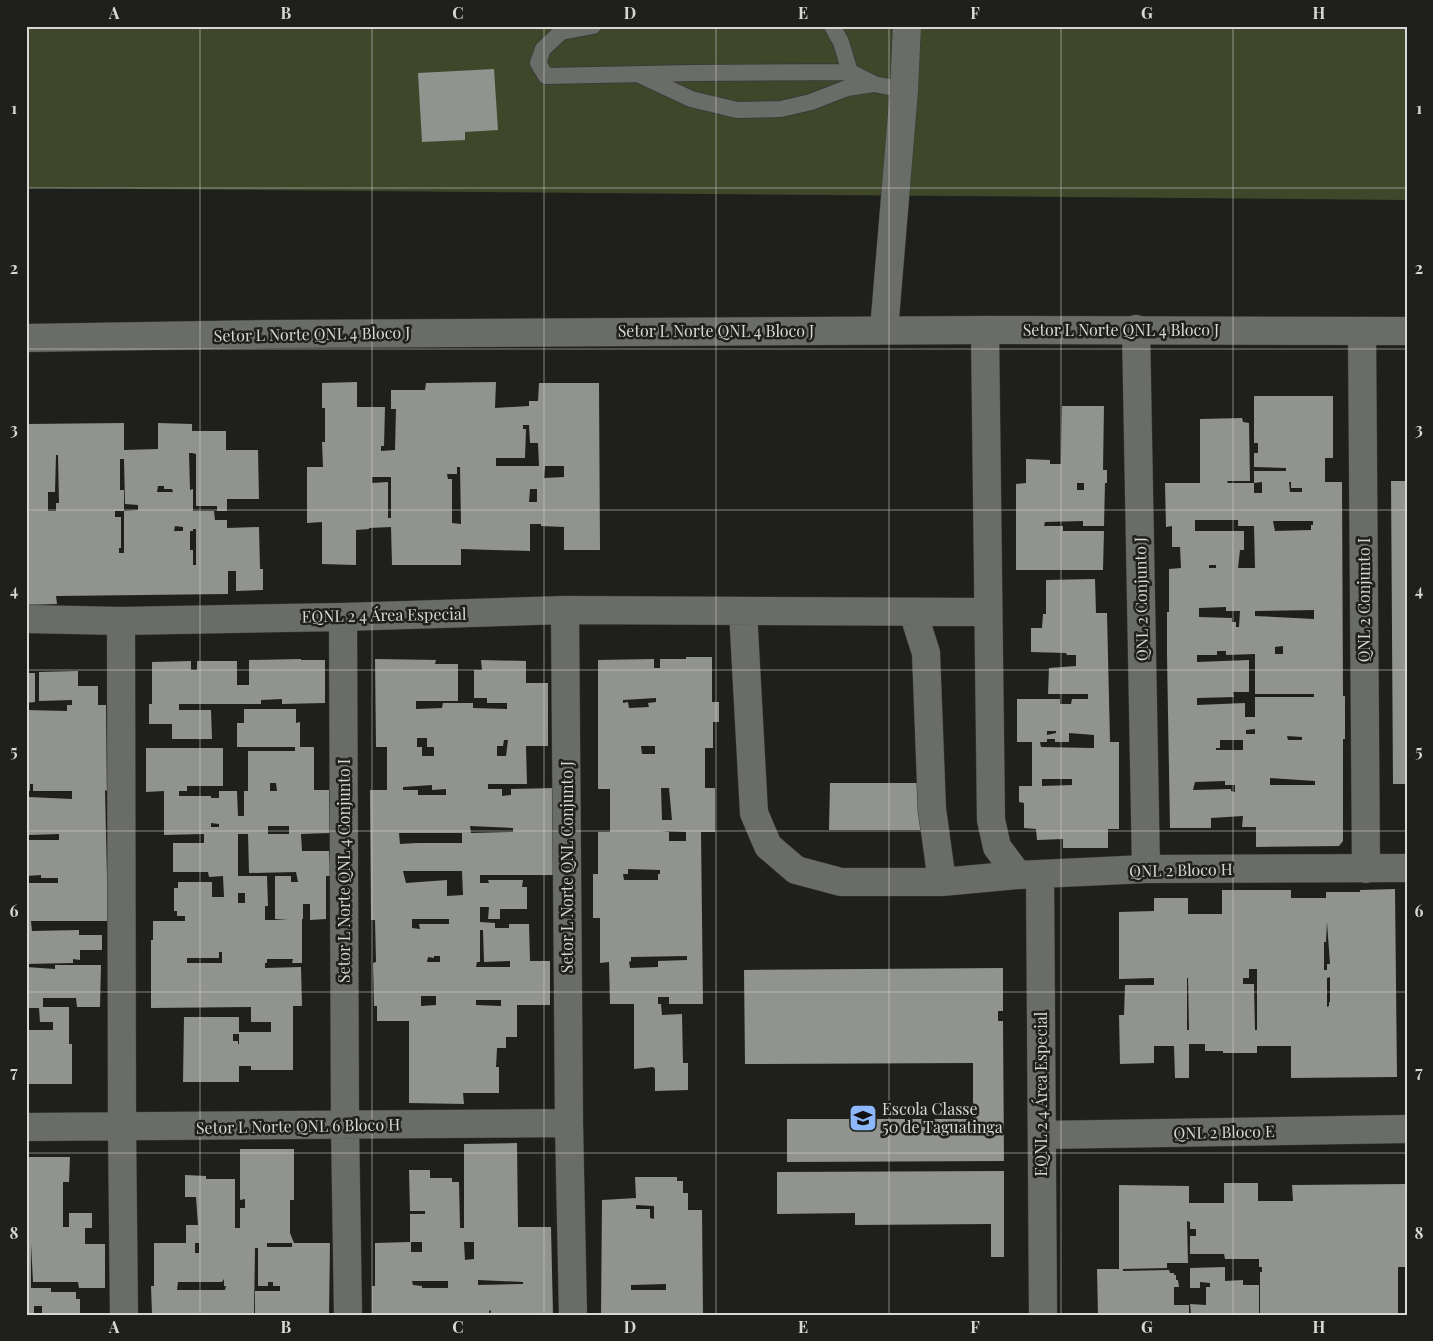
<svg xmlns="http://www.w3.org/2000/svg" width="1433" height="1341" viewBox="0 0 1433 1341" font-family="'Playfair Display',serif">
  <rect width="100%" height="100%" fill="#1f201c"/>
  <path fill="#3f472b" d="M26 26H1407V200L26 188Z"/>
  <path fill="#91938e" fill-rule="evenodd" d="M494 69 498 130 465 132V140L422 142 418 73Z
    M357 382V407H385L384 446H381V451L395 450 396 409H391V390H425L426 383 496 382 495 408 529 406V401H538L539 383H599L600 550H564V527L541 526V524H530V551L461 549V565H392L391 527 369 528V529L356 530V565L322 564V522L307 523V467H323L322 442H325V408H322V383ZM523 425H529L530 443H538L539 466H496V458H525L526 429H523ZM545 466H564V477L544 478ZM457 467H460L461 524 452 523V479H448L447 474H457ZM372 477H391V518H388V482L372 483ZM530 489H537V502H529Z
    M1254 396H1333V458H1325V482H1342L1343 696H1345V739H1343V841L1339 846 1256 847V827H1242L1243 816 1211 818V828H1170L1167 655V612H1169V569L1181 568 1180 547H1172V526L1166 527 1165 483H1200V419L1242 418 1243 422 1249 423 1250 481H1227L1228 483H1254V493H1262V482L1254 483V471H1286V468L1254 467V453H1258V443H1254ZM1289 482H1291V488H1302V492H1290ZM1195 520H1238V526H1254L1255 568H1238L1240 550H1244V531H1195ZM1273 521H1313V525H1311V530L1275 531ZM1209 565H1216V568H1209ZM1226 607V611H1240L1239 627H1236V622H1232V618L1199 617V608ZM1314 610V619L1255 616V611ZM1283 646V654H1275V647ZM1217 651H1226V655L1255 654V694H1314V697H1255V717H1245V703L1197 705V698L1234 697 1233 692H1249V660L1197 662V655H1217ZM1255 729V734H1246V730ZM1287 736 1302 737V740H1288ZM1220 740H1243V750H1216V748H1220ZM1270 778 1315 781V785H1270ZM1225 781V785H1235V792L1231 791V789L1193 790 1195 782Z
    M1062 406H1104L1103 470H1107V483H1105L1104 526H1083V521L1045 522 1044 526H1063V531H1104L1103 570H1016V484L1026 483V459L1050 460V464H1061ZM1077 483H1084V490H1077Z
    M124 423V450L158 449V423L192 424V431H226V450H258L259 499H227V511H217V506H196V454L192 453H189L190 490 193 489V511H214L215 520H227V528L259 527 260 569H263V590L236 591V571H228V594L56 596 57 604 26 605V424ZM56 455H58L59 503H56V511H48V492H55ZM120 459H124L125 504 138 505V510L124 511V553H119V548H121V517H115V511H124V490H120ZM158 486H164V489H172L173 492H157ZM175 526 183 527V531H174ZM193 529H196V565H193V550H190V531H193Z
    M1391 481H1407V784H1393Z
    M1095 579 1096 613H1107L1110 742H1119V829H1108V848H1063V839L1037 840 1036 829 1024 828V803L1019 802V786H1032V742H1017V699H1060V704H1071L1072 699H1088V694H1048L1049 668 1076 666V655H1067L1066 653 1031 652V628H1042L1043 614H1046V580ZM1047 731H1056V733L1047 735ZM1069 733 1094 735V748L1041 747 1040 742H1047V739H1055V742H1069ZM1042 779H1072V785L1042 786Z
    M686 657H712V702H719V722H713V748H705V788H715V832H701L703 1004H669V997H658V1004H661L662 1015 682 1014 683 1063H688V1090L655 1091V1069L653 1067 634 1069V1004H610L609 962 600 963V918H593V874H598V832H610V789H598V660L654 659V668H660V659H686ZM656 698V702L648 703 649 707 629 708 628 702 623 703V700ZM641 746H655V754H642ZM661 788H669L672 820H662ZM661 831 686 832V841H669V832ZM628 869 660 870V874H658V880H624L623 874H628ZM687 956V960L658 961V967L630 968 629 962 631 961V957Z
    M301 659V660H325V703L282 704V699L261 700V704H179V710H211L212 739H172V724H149V704H152V662L191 661V670H197V661H237V685H249V660Z
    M375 659 436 660 435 664H458V701H416V709L442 708 443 703H473V708L507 709V703H487V698H474V670H482L481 660 526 661V683H548V746H526L527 784H488V789H502V796L511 795V789L555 788 556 875H480V883H489L488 880H523L522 887H527V909H500V919H488L489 907H480V922L495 923V928H509V924H529L530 961H550V1005H517V1037H506V1048H497L496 1067H499V1093H463L464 1104 409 1103V1021H377V1006H374L373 963 376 962 375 920H371L370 790H387V747H376ZM417 738H427V747H434V756H422V747H417ZM504 740H508L506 756H497V746H503ZM432 785V790L446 789V795H418V790H403V787ZM470 826 513 828V832L471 833ZM399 833H462V843H417L400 844ZM403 871H462L463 895 447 896V880L406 883ZM412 919H449V924H419L420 929 412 928ZM480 930H483L484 962 510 961V967H476L477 962H480ZM434 956H440V962H427L428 957 434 958ZM421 996H436V1005L421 1006ZM476 1000H501V1006L476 1005Z
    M78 671V686H98V705H106L107 791 105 790 108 921H31L32 931 79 930V935H102V950H80V960L73 959V963L26 964V883H58V878H41V875L26 876V825H29V797L72 799V791H33V784H30V791H28V796H26V710L67 711V705H72V700L39 701V672ZM59 834V840H29V835Z
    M26 673H35V702L26 703Z
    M244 709H296V723L300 722V747H314V790H329L330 833 301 834 302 851H329L331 876H326V919L310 920V904H303V919H302V963H292L293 959H267V963H265V968L301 967 302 1006H293V1070H251V1066H239V1082H183L184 1017H239V1034H233V1041H238V1044H239V1032H271V1022H251V1007L151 1008V940H153V921H185V916H177V911H174V888H178V882H212V897H224L223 876 209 877 208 872H173V843H204V834L164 835V791L146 792V748H223V786H187V791H179V796H211V798H219V791H237L238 816H244V791H248V751H295V747H237V723H244ZM270 783H276L277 791H270ZM211 823 219 824V827H211ZM268 826H289V834H268ZM238 834H248L249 873 296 872 298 882H291V876H275V919L288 920H265V906H268L267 876H238ZM238 893H245V903H238ZM219 952H222V963H187V958H219Z
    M830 783H925L924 830H829Z
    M1395 889 1397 1077 1291 1078V1046H1257V1053H1223V1051H1205V1044H1189V1078H1175L1174 1046H1154V1063L1120 1064 1119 1015H1124L1125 985H1154V978L1119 979V912L1154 911V898H1188V914H1222V890H1291V898H1326V892H1360V890ZM1327 922 1330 964H1327V970H1324V942H1326ZM1249 969H1257V1030H1255L1254 984H1243V978H1249ZM1330 977V1002H1329V1006L1327 1007V978ZM1187 978H1188L1189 1030H1187Z
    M55 965H101L100 1007H77L76 998H43V1007H69V1044H72V1084H26V1030H53V1022H40L39 1008H26V967L55 969Z
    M1003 968V1011H998V1021H1003L1004 1161 787 1162V1119H973V1063L745 1064 744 970Z
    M517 1143 518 1227H551L553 1315H490L491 1310 489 1311V1315H372V1286H375V1243L410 1242V1214H425V1211H410L409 1170H430V1178H452V1182H459L460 1228H464V1144ZM411 1242H422V1252H411ZM464 1242H474V1259L465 1260ZM478 1280 523 1282V1284L478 1285ZM412 1281H448V1288H422V1286L413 1285Z
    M240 1149H294V1200H290V1233L294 1243H267V1247H292V1243H330L329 1315H255V1291H280V1286H273V1282H268V1286H258V1248H255L254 1315H152L151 1286H154V1243H186V1225H198L196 1197H185V1175L206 1176V1179H235V1228H240V1208H245V1199L240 1200ZM195 1243H199V1253H195ZM224 1279V1286H226L225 1290H177L178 1282H222Z
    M26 1157H70L69 1182H63V1227H69V1213H92V1228H85V1244H105V1288H79L78 1282H33L31 1244V1288H51V1292H76V1299H80V1315H42V1306H34V1315H26Z
    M1004 1171V1257H991V1224L855 1225V1213L777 1214V1172Z
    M635 1177H677V1181H683V1193H688V1210H702L703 1315H601L602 1200 636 1198ZM636 1205 654 1206V1219L650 1218V1209H636ZM666 1284V1290H631V1285Z
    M1224 1183H1258V1201H1293L1292 1185 1407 1184V1267H1398V1315H1260V1272H1262V1267H1259V1259H1225L1224 1254H1190V1236H1196V1229H1190V1222L1187 1221 1188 1263H1167V1268L1123 1269V1271L1169 1270 1170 1273H1174V1275H1176V1280H1178L1179 1287H1174V1305H1189V1315H1098L1097 1269H1119V1185L1189 1186V1203H1224Z
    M1225 1267V1281L1243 1280V1285H1259V1315H1191L1190 1304 1206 1305V1287H1210V1283L1200 1282V1288H1190V1268Z"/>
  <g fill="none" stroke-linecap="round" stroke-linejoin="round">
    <defs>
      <path id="service" d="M593 26 561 32 543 49 538 63 546 76 692 73 850 72 874 84 904 90
        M832 26 841 42 850 72
        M642 76 691 99 737 110 781 109 811 102 847 88 874 84"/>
      <path id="minor" d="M1136 329 1146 869
        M884 330 904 90 907 26
        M985 330 991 820 997 847 1018 875 1146 869 1407 868
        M1362 331 1366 869
        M565 610 569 1123 573 1315
        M743 611 754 813 768 846 796 870 841 882H942L1018 875
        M913 612 926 653 932 809 942 882
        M343 617 345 1125 348 1315
        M26 619 121 621 343 617 565 610 988 612
        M121 621 122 1127 124 1315
        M1040 874 1043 1315
        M26 1127 569 1123
        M1042 1135 1407 1129"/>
      <path id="tertiary" d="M26 338 274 334 985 330 1407 331"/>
    </defs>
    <use href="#service" stroke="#3a3b38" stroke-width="18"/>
    <use href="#minor" stroke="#3a3b38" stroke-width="29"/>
    <use href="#tertiary" stroke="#3a3b38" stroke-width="29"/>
    <use href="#service" stroke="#6a6c67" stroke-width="16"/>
    <use href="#minor" stroke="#6a6c67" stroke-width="28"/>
    <use href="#tertiary" stroke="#6a6c67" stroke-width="28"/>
  </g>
  <path fill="none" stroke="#d7d8d5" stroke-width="1" stroke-opacity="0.55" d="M200 26V1315M372 26V1315M544 26V1315M716 26V1315M889 26V1315M1061 26V1315M1233 26V1315M26 188H1407M26 349H1407M26 510H1407M26 670H1407M26 831H1407M26 992H1407M26 1153H1407"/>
  <defs>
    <symbol id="school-square" viewBox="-11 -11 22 22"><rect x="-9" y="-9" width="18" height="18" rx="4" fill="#8db9fc" stroke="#1f201c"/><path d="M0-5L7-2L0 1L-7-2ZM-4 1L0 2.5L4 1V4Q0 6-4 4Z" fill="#111"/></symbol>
  </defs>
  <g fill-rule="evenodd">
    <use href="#school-square" x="847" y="1102" width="32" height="32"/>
  </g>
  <g text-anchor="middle" stroke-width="5" stroke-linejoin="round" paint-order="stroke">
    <g font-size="16" fill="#d7d8d5" stroke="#1f201c">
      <text x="1121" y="336">Setor L Norte QNL 4 Bloco J</text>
      <text x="716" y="337">Setor L Norte QNL 4 Bloco J</text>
      <text transform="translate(312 334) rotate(-1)" y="6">Setor L Norte QNL 4 Bloco J</text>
      <text transform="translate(1141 599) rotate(-91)" y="6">QNL 2 Conjunto J</text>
      <text transform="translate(1364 600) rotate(-90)" y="6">QNL 2 Conjunto I</text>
      <text transform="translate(384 615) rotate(-1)" y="6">EQNL 2 4 Área Especial</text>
      <text transform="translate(567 867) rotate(-90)" y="6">Setor L Norte QNL Conjunto J</text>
      <text transform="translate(1181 870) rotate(-1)" y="6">QNL 2 Bloco H</text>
      <text transform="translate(344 871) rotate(-90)" y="6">Setor L Norte QNL 4 Conjunto I</text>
      <text transform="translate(1041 1094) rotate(-90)" y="6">EQNL 2 4 Área Especial</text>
      <text transform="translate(298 1126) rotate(-1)" y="6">Setor L Norte QNL 6 Bloco H</text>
      <text transform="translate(1224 1132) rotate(-1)" y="6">QNL 2 Bloco E</text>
    </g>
    <g font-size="16" fill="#d7d8d5" stroke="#1f201c" text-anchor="start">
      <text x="882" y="1115">Escola Classe<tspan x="882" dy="18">50 de Taguatinga</tspan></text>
    </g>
  </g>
  <rect width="1433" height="1341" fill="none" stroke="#1f201c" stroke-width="55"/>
  <rect x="28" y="28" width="1378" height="1286" fill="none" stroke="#d7d8d5" stroke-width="2"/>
  <g font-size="16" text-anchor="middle" font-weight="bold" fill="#d7d8d5">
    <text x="114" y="19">A</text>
    <text x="286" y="19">B</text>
    <text x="458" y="19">C</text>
    <text x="630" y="19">D</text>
    <text x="803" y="19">E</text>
    <text x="975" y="19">F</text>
    <text x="1147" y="19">G</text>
    <text x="1319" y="19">H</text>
    <text x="14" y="114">1</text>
    <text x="1419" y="114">1</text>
    <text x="14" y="274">2</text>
    <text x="1419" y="274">2</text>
    <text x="14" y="435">3</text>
    <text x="1419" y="435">3</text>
    <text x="14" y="596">4</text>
    <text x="1419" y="596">4</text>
    <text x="14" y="757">5</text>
    <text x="1419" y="757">5</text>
    <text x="14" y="917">6</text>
    <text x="1419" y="917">6</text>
    <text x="14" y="1078">7</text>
    <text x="1419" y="1078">7</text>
    <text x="14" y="1239">8</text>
    <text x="1419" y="1239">8</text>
    <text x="114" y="1333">A</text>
    <text x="286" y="1333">B</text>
    <text x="458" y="1333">C</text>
    <text x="630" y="1333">D</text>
    <text x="803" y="1333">E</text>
    <text x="975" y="1333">F</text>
    <text x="1147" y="1333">G</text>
    <text x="1319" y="1333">H</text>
  </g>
</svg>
